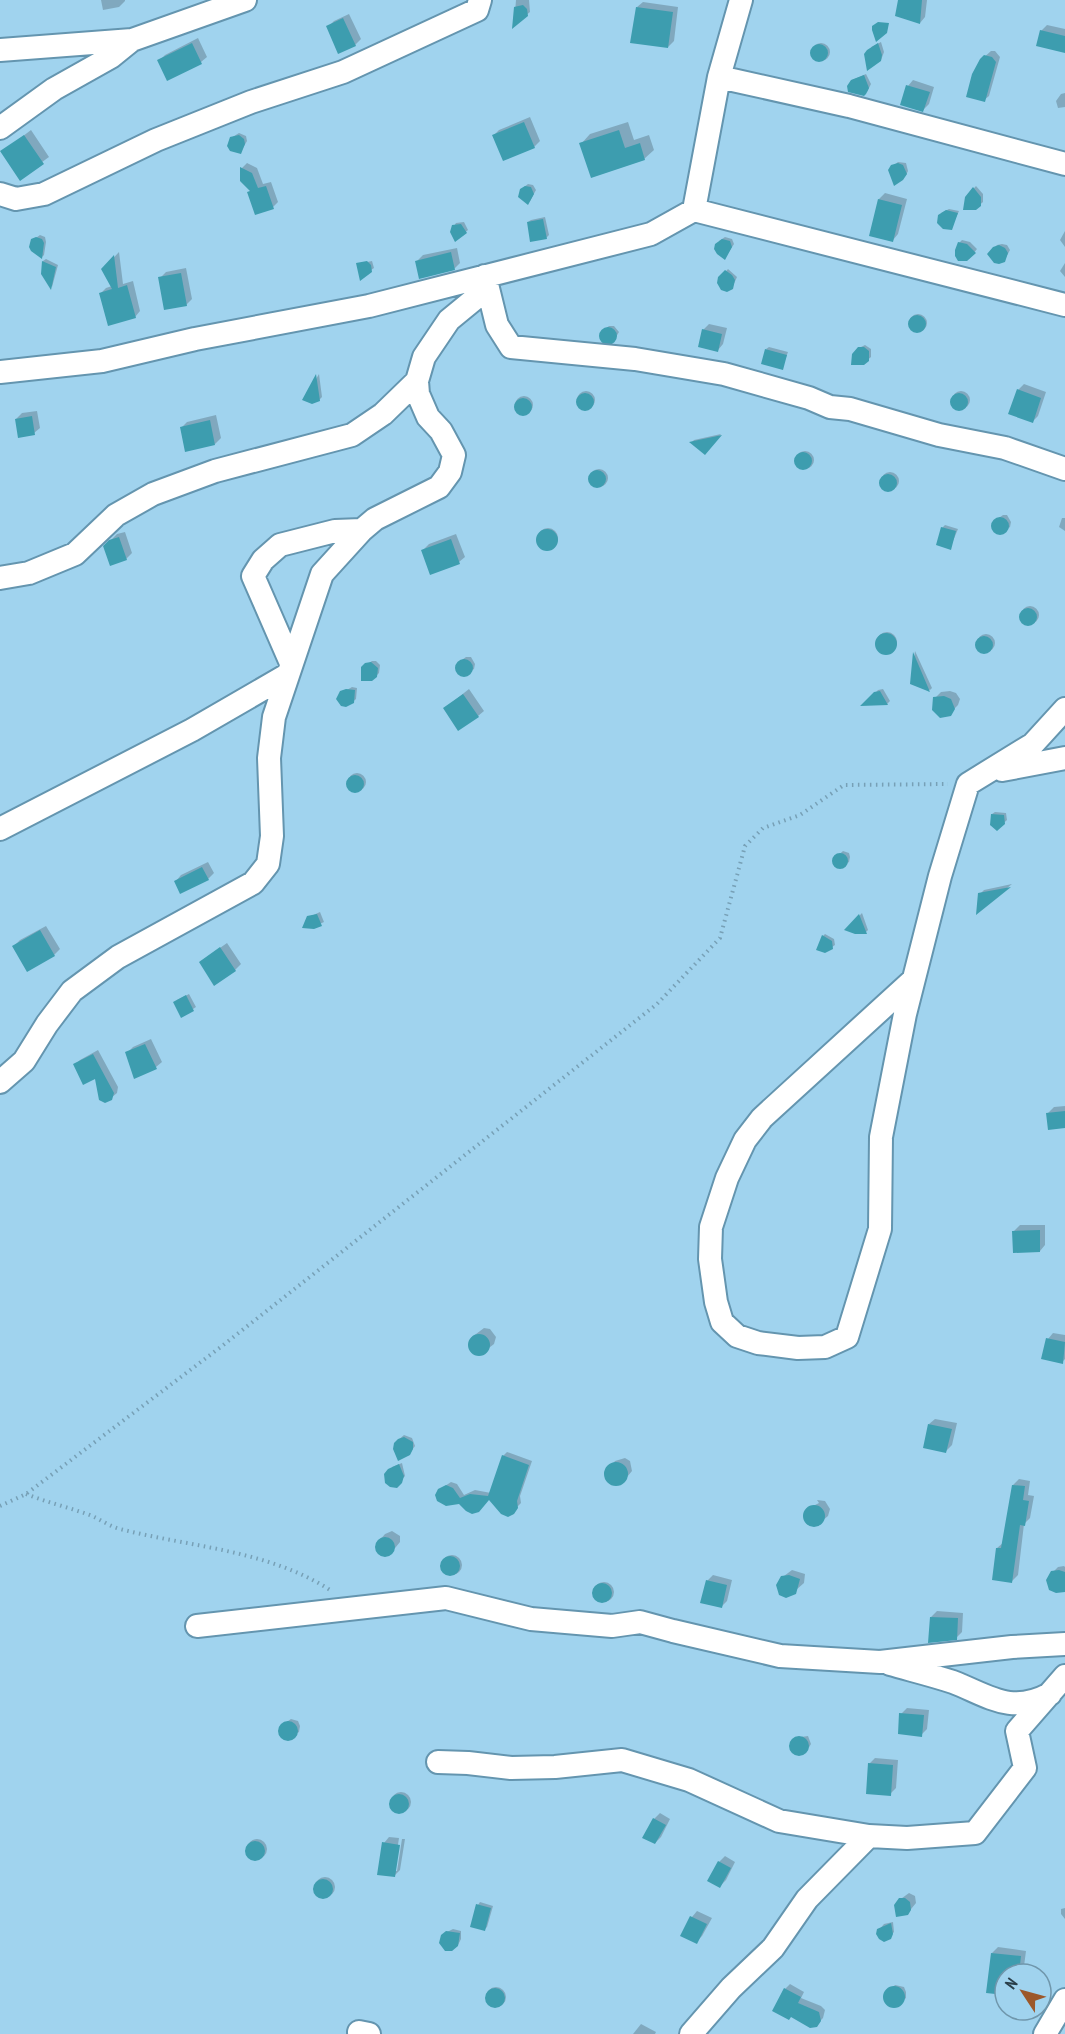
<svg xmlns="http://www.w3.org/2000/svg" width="1065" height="2034" viewBox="0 0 1065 2034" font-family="'PT Sans Narrow',sans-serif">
  <rect width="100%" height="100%" fill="#a0d3ee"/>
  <path fill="#0003" d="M101 0H125V1L119 7 103 10Z
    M516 0H529L530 12 514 25Z
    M900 0H927L925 17 920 23Z
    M643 2 678 7 674 41 668 47 637 7Z
    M349 14 361 39 355 45 328 27 334 21Z
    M1047 25 1065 29V51L1041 31Z
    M198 38 207 57 201 62 168 79 159 61 165 55Z
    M881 42 884 52 881 60 871 47Z
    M812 52a9 9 0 1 1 18 0a9 9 0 1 1-18 0Z
    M991 51H995L1000 57 989 96 984 100 981 60Z
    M866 74 871 84 867 92 852 80Z
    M913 80 934 87 929 104 923 110 908 86Z
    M1065 93V107L1058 108 1056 101 1061 94Z
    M530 117 540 141 534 147 494 135 499 130Z
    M628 122 634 140 649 135 654 150 644 159 581 144 590 134Z
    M31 130 49 157 20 178 2 152Z
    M239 133 246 136 247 141 240 153 231 138Z
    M898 162 906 163 908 171 906 175 894 165Z
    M247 163 257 168 263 184 271 182 278 202 273 207 251 190 242 168Z
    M528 184 533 185 536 190 530 201 524 187Z
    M976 186 983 194V202L975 209 966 197Z
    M885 193 907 199 898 234 893 240 870 234 879 199Z
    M949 209 959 211 951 228 941 213Z
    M545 217 549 235 546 238 528 222 531 220Z
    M464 222 468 230 456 240 454 226 456 223Z
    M1065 231V247L1060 240Z
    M40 235 45 237 46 242 44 255 42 257 32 250 33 240Z
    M725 237 732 239 734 244 727 255 719 241Z
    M962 240 970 242 977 249 969 259 959 243Z
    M1002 244 1007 245 1010 250 1004 261 989 254 997 245Z
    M457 248 460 263 454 269 417 261 423 255Z
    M119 252 123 284 133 281 140 311 135 317 101 293 106 288 112 286 103 269Z
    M46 259 58 265 52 287 43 274V261Z
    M372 261 374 268 371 270 358 264Z
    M1065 263V277L1060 271Z
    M186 268 192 299 186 305 160 278 166 272Z
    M728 269 737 277 732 288 720 278Z
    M909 323a9 9 0 1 1 18 0a9 9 0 1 1-18 0Z
    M709 324 727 328 723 344 718 350 703 330Z
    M609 326H614L619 332 613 342 601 341 600 337 601 332Z
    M865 345 871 349V357L864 363 857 349Z
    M769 347 788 352 782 368 766 349Z
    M319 374 322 397 319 400H304Z
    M1024 384 1046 392 1038 416 1032 422 1018 390Z
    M577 400a9 9 0 1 1 18 0a9 9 0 1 1-18 0Z
    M952 400a9 9 0 1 1 18 0a9 9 0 1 1-18 0Z
    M515 405a9 9 0 1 1 18 0a9 9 0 1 1-18 0Z
    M37 411 40 428 34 433 16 419 22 413Z
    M216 415 221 438 215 444 182 427 187 422Z
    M721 434 705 453 692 442 694 440Z
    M796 460a9 9 0 1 1 18 0a9 9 0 1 1-18 0Z
    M590 478a9 9 0 1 1 18 0a9 9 0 1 1-18 0Z
    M881 481a9 9 0 1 1 18 0a9 9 0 1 1-18 0Z
    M1003 515H1007L1011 522 1010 527 1002 533 997 532 993 529V522Z
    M1062 518H1065V531L1059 527Z
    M945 525 958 529 950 548 942 528Z
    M538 538a10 10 0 1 1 20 0a10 10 0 1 1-20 0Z
    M125 532 132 553 126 559 105 546 117 534Z
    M456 534 465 557 459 562 423 550 429 544Z
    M1021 615a9 9 0 1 1 18 0a9 9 0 1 1-18 0Z
    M877 642a10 10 0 1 1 20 0a10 10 0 1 1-20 0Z
    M977 643a9 9 0 1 1 18 0a9 9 0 1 1-18 0Z
    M915 651 932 688 930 690 911 683Z
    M466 657H471L475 664 474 669 463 676 457 669 459 662Z
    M372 661H376L380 665 379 673 376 676 366 665Z
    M352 687 357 688 356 699 349 705 340 694Z
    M469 689 484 711 478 716 445 708Z
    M883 689 890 701 887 704 864 705 878 690Z
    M950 691 956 693 960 699 958 705 947 716 935 698 941 692Z
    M348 782a9 9 0 1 1 18 0a9 9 0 1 1-18 0Z
    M995 812 1006 813 1007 820 997 829 992 814Z
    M843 851 849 853 850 857 849 862 840 868 834 863V859Z
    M208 862 214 873 208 879 176 881 181 875Z
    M1012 884 978 912 980 894 984 890Z
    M320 912 324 922 313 927 309 917Z
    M862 913 868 930 866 932 847 929Z
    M46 926 60 949 54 955 14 946 20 940Z
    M825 934 834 939 835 945 832 947 823 936Z
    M227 943 241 964 235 970 200 962Z
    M189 994 196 1007 193 1009 177 1000Z
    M151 1039 162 1062 156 1067 135 1077 127 1053 133 1047Z
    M98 1050 118 1087 117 1093 111 1098 96 1077 75 1065 80 1060Z
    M1065 1106V1127L1048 1113 1054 1107Z
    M1020 1225H1045V1245L1040 1251 1014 1231Z
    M484 1328 490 1329 496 1337 494 1344 481 1354H475L469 1346 472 1337Z
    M1053 1333 1065 1335V1359L1062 1362 1048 1339Z
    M935 1419 957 1423 952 1445 946 1451 929 1424Z
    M404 1435 412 1438 415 1446 409 1454 397 1441Z
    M507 1452 532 1461 520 1496 521 1503 510 1514 489 1498 459 1502 439 1490 451 1482 457 1484 464 1495 475 1490 491 1493 503 1456Z
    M625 1458 630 1461 632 1471 622 1483 615 1484 609 1481 606 1473 615 1461Z
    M402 1463 405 1476 396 1486 392 1467Z
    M1019 1479 1030 1481 1028 1495 1034 1496 1030 1518 1024 1524 1018 1575 1012 1581 997 1548 1004 1542 1013 1485Z
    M817 1500 825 1501 830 1509 828 1516 816 1526 809 1525 804 1518 807 1509 819 1503Z
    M392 1531 400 1536V1542L391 1553 382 1555 378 1551 377 1546 379 1541 385 1534Z
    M442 1565a10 10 0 1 1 20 0a10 10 0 1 1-20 0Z
    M1064 1566 1065 1567V1591L1048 1577 1058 1567Z
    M792 1570 805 1574 804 1583 789 1596 784 1576Z
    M713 1575 732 1580 727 1601 721 1607 707 1581Z
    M594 1592a10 10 0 1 1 20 0a10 10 0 1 1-20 0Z
    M937 1611 963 1613 962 1632 956 1638 931 1617Z
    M907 1708 929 1710 927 1729 921 1735 901 1714Z
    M291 1719 298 1721 300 1726 299 1732 288 1739 283 1737 280 1733 282 1725Z
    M808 1736 811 1744 808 1749 799 1754 793 1752 790 1745 794 1738Z
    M875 1758 898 1760 896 1788 890 1794 869 1764Z
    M391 1802a10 10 0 1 1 20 0a10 10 0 1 1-20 0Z
    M660 1813 670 1819 661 1837 655 1843 654 1819Z
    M389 1837 399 1838 394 1871H397L402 1839H405L400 1870 394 1876 384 1843Z
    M247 1849a10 10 0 1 1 20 0a10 10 0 1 1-20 0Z
    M725 1856 735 1862 726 1880 720 1886 719 1862Z
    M315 1887a10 10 0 1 1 20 0a10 10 0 1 1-20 0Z
    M909 1893 915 1896 916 1903 907 1914 898 1901Z
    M480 1902 493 1906 487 1927 485 1929 478 1905Z
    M1065 1908V1919L1061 1914V1909Z
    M697 1911 712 1918 702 1936 696 1942 692 1917Z
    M893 1922 894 1932 886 1940 878 1931 884 1924Z
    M453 1929 461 1931V1939L458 1945 445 1933Z
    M998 1947 1026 1951 1023 1974H1005V1994L992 1953Z
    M790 1984 804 1992 801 1998 821 2006 825 2010 823 2018 818 2023 810 2026 785 1989Z
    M895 1985 904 1987 906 1992V1998L898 2005 889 2004 885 2000 886 1994Z
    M486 1997a10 10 0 1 1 20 0a10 10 0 1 1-20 0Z
    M641 2024 656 2032 655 2034H633Z"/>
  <path fill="#3d9daf" d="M898 0H922L920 24 895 16Z
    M523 5 527 9 528 16 512 29 514 7Z
    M636 7 673 12 668 48 630 43Z
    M343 18 356 46 338 54 326 26Z
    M878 22 889 23 887 33 876 42 872 30V26Z
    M1040 30 1065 36V53L1036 46Z
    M192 43 202 64 167 81 157 60Z
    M878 43 882 55 881 61 867 71 864 54 867 50Z
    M810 53a9 9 0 1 1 18 0a9 9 0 1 1-18 0Z
    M984 55 992 57 996 62 985 102 966 97 972 74 980 59Z
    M864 75 869 88 866 94 864 96 848 92 847 86 851 80Z
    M906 85 930 92 923 112 900 105Z
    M524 122 535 148 503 161 492 135Z
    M619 130 625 148 640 143 645 160 591 178 579 143Z
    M24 135 44 164 20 181 0 151Z
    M239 135 244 139 245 144 241 154 230 151 227 146 230 137Z
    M898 163 903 165 907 174 903 180 894 186 888 170 891 165Z
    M240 167 252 173 258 188 266 186 274 209 255 215 247 192 250 191 240 181Z
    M525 186 531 187 534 194 528 205 518 197 520 189Z
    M973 187 981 197V206L976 210H963L965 197Z
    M878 199 902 205 893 242 869 236Z
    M946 210 958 213 952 230 943 229 937 223 938 215Z
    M543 219 547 239 530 242 527 222Z
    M461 224 467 233 455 242 450 232 452 225Z
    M36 237 42 239 44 243 42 259 31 251 29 247 31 239Z
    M722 239 730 241 732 247 725 260 717 254 714 249 715 244Z
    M958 242 967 244 976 253 967 261H958L955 256V250Z
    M999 245 1005 248 1008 253 1005 262 999 264 994 263 987 254 993 247Z
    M451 252 455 270 419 279 415 261Z
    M114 255 118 288 127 285 136 318 108 326 99 293 112 289 101 269Z
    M42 261 56 267 51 290 41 274Z
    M367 261 371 265 372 272 360 281 356 263Z
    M725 270 732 275 735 280 733 289 727 292 721 290 717 283 718 277Z
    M181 273 187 306 164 310 158 277Z
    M908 324a9 9 0 1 1 18 0a9 9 0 1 1-18 0Z
    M599 336a9 9 0 1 1 18 0a9 9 0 1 1-18 0Z
    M702 329 722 334 718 352 698 347Z
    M858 347H864L869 351V361L864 365H851L852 354Z
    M765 349 787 355 783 370 761 364Z
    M316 374 320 401 312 404 302 400Z
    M1017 389 1041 398 1033 423 1008 414Z
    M576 402a9 9 0 1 1 18 0a9 9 0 1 1-18 0Z
    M950 402a9 9 0 1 1 18 0a9 9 0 1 1-18 0Z
    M514 407a9 9 0 1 1 18 0a9 9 0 1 1-18 0Z
    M32 416 35 435 18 438 15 419Z
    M210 420 215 445 185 452 180 427Z
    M722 435 705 455 689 442Z
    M794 461a9 9 0 1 1 18 0a9 9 0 1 1-18 0Z
    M588 479a9 9 0 1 1 18 0a9 9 0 1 1-18 0Z
    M879 483a9 9 0 1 1 18 0a9 9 0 1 1-18 0Z
    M991 526a9 9 0 1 1 18 0a9 9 0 1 1-18 0Z
    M941 527 956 531 951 550 936 545Z
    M536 540a11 11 0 1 1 22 0a11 11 0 1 1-22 0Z
    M119 537 127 560 110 566 103 546 109 540Z
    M451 539 460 564 430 575 421 550Z
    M1019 617a9 9 0 1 1 18 0a9 9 0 1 1-18 0Z
    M875 644a11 11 0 1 1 22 0a11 11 0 1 1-22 0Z
    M975 645a9 9 0 1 1 18 0a9 9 0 1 1-18 0Z
    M913 652 930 692 910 684Z
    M455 668a9 9 0 1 1 18 0a9 9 0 1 1-18 0Z
    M371 662 378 668 377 677 372 681H361V667L365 663Z
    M346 689 355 690 354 703 346 707 341 706 336 699 340 691Z
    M880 691 888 705 860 706 874 692Z
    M463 694 479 717 458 731 443 708Z
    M944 696 951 699 955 709 951 716 940 718 932 710 933 697Z
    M346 784a9 9 0 1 1 18 0a9 9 0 1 1-18 0Z
    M991 814 1004 815 1005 824 997 831 990 825Z
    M832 861a8 8 0 1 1 16 0a8 8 0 1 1-16 0Z
    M202 867 209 880 180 894 174 881Z
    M1011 887 976 915 978 893Z
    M317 914 322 926 314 929 302 928 307 916Z
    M859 914 867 934H855L844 930Z
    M40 930 55 956 27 972 12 946Z
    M822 935 832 941 833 949 825 953 816 950Z
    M220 947 236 971 214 986 199 962Z
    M186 995 194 1011 181 1018 173 1002Z
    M145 1044 157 1069 134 1079 125 1052Z
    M93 1054 114 1093 112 1100 105 1103 99 1100 95 1079 83 1085 73 1064Z
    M1065 1111V1128L1048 1130 1046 1113Z
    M1040 1230V1252L1013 1253 1012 1231Z
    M468 1345a11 11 0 1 1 22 0a11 11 0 1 1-22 0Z
    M1046 1338 1065 1342 1063 1364 1041 1359Z
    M928 1424 952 1429 946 1453 923 1448Z
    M404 1437 413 1442V1449L410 1455 398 1461 393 1449 394 1443 398 1439Z
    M502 1455 529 1465 517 1501 518 1508 514 1514 508 1517 501 1514 489 1500 479 1512 472 1514 466 1511 459 1504 446 1506 437 1501 435 1495 438 1489 446 1485 453 1488 460 1498 470 1494 488 1496Z
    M604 1474a12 12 0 1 1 24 0a12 12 0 1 1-24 0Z
    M399 1464 404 1476 402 1483 397 1488 390 1487 385 1483 384 1474 388 1469Z
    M1012 1485 1025 1486 1023 1500 1029 1501 1025 1526 1020 1525 1012 1583 992 1580 996 1548H1001Z
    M803 1516a11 11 0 1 1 22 0a11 11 0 1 1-22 0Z
    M375 1547a10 10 0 1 1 20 0a10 10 0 1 1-20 0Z
    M440 1566a10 10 0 1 1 20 0a10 10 0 1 1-20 0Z
    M1059 1570 1065 1572V1592L1056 1593 1049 1590 1046 1580 1051 1571Z
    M789 1575 800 1579 796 1594 786 1598 779 1595 776 1585 781 1576Z
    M706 1580 727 1585 722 1608 700 1603Z
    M592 1593a10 10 0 1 1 20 0a10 10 0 1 1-20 0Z
    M930 1617 958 1618 957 1640 928 1643Z
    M899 1713 924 1715 922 1737 898 1734Z
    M278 1731a10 10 0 1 1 20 0a10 10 0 1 1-20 0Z
    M789 1746a10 10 0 1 1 20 0a10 10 0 1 1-20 0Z
    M868 1763 893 1765 891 1796 866 1794Z
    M389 1804a10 10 0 1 1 20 0a10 10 0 1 1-20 0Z
    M653 1818 666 1825 655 1844 642 1838Z
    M245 1851a10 10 0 1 1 20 0a10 10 0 1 1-20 0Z
    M382 1842 400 1845 395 1877 377 1875Z
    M718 1861 731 1868 720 1888 707 1881Z
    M313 1889a10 10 0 1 1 20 0a10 10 0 1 1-20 0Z
    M899 1898H905L910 1902 911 1910 908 1915 896 1917 894 1905Z
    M476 1904 491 1908 485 1931 470 1927Z
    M690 1916 707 1924 697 1944 680 1936Z
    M891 1923 893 1934 891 1939 884 1942 879 1939 876 1934 877 1929Z
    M446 1931 460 1933 458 1946 452 1951H445L439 1943 441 1935Z
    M991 1953 1021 1956 1019 1974H1005V1995L986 1993Z
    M883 1997a11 11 0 1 1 22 0a11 11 0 1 1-22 0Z
    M485 1998a10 10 0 1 1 20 0a10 10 0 1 1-20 0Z
    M784 1988 801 1997 798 2003 819 2012 821 2021 817 2027 810 2028 791 2017 789 2020 772 2011Z"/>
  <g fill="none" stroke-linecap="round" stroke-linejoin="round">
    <defs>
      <path id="street" d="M0 50 132 40
        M719 77 849 106 1065 164
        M0 128 54 89 111 57 132 40 245 0
        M0 194 16 199 44 194 156 140 251 102 343 72 477 10 480 0
        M694 210 719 77 741 0
        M485 276 497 325 511 347 635 359 724 374 809 398 830 407 850 409 939 435 1005 448 1065 469
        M0 372 102 361 195 339 369 306 651 234 694 210 1065 305
        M0 578 29 573 75 554 116 515 153 494 215 471 352 435 383 414 417 381
        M291 663 253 576 263 560 280 545 335 531 362 530
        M1002 770 1065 758
        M0 829 192 730 287 675
        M913 980 762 1118 745 1140 727 1178 711 1227 710 1259 716 1302 722 1322 737 1336 758 1343 798 1348 825 1347 847 1337 880 1229 881 1137 905 1014 940 876 968 784 1033 744 1065 709
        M0 1082 24 1061 47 1024 72 991 118 957 253 883 268 864 272 836 269 758 274 717 322 574 362 530 375 519 439 487 450 472 454 455 441 431 428 417 418 394 417 381 424 357 449 320 488 288
        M197 1626 446 1598 531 1619 612 1626 640 1622 673 1631 780 1656 880 1662 1012 1647 1065 1644
        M890 1664C911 1670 932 1675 953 1682 989 1696 1011 1715 1050 1694
        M438 1762 468 1763 511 1768 555 1767 622 1760 689 1780 779 1821 869 1836
        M359 2032 369 2034
        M691 2034 731 1988 773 1948 807 1899 869 1836 907 1838 975 1833 1025 1768 1017 1731 1065 1676
        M1045 2034 1065 2000"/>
    </defs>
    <use href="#street" stroke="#6495af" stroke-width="26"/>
    <path stroke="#77a0b6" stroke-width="4" stroke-dasharray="1.5 4.5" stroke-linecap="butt" d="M26 1494C46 1502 67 1507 87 1514 99 1518 108 1526 120 1529 190 1547 268 1550 330 1590
      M0 1506 26 1494 222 1346 657 1004 720 938 745 846 763 828 800 815 844 785 948 784"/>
    <use href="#street" stroke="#fff" stroke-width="22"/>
  </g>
  <g transform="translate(1023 1992) rotate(306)"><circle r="28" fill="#a0d3ee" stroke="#7097ac" stroke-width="1.5"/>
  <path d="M0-4.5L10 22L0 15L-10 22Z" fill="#9c582a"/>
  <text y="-9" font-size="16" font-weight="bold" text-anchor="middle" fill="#293e49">N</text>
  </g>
</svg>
